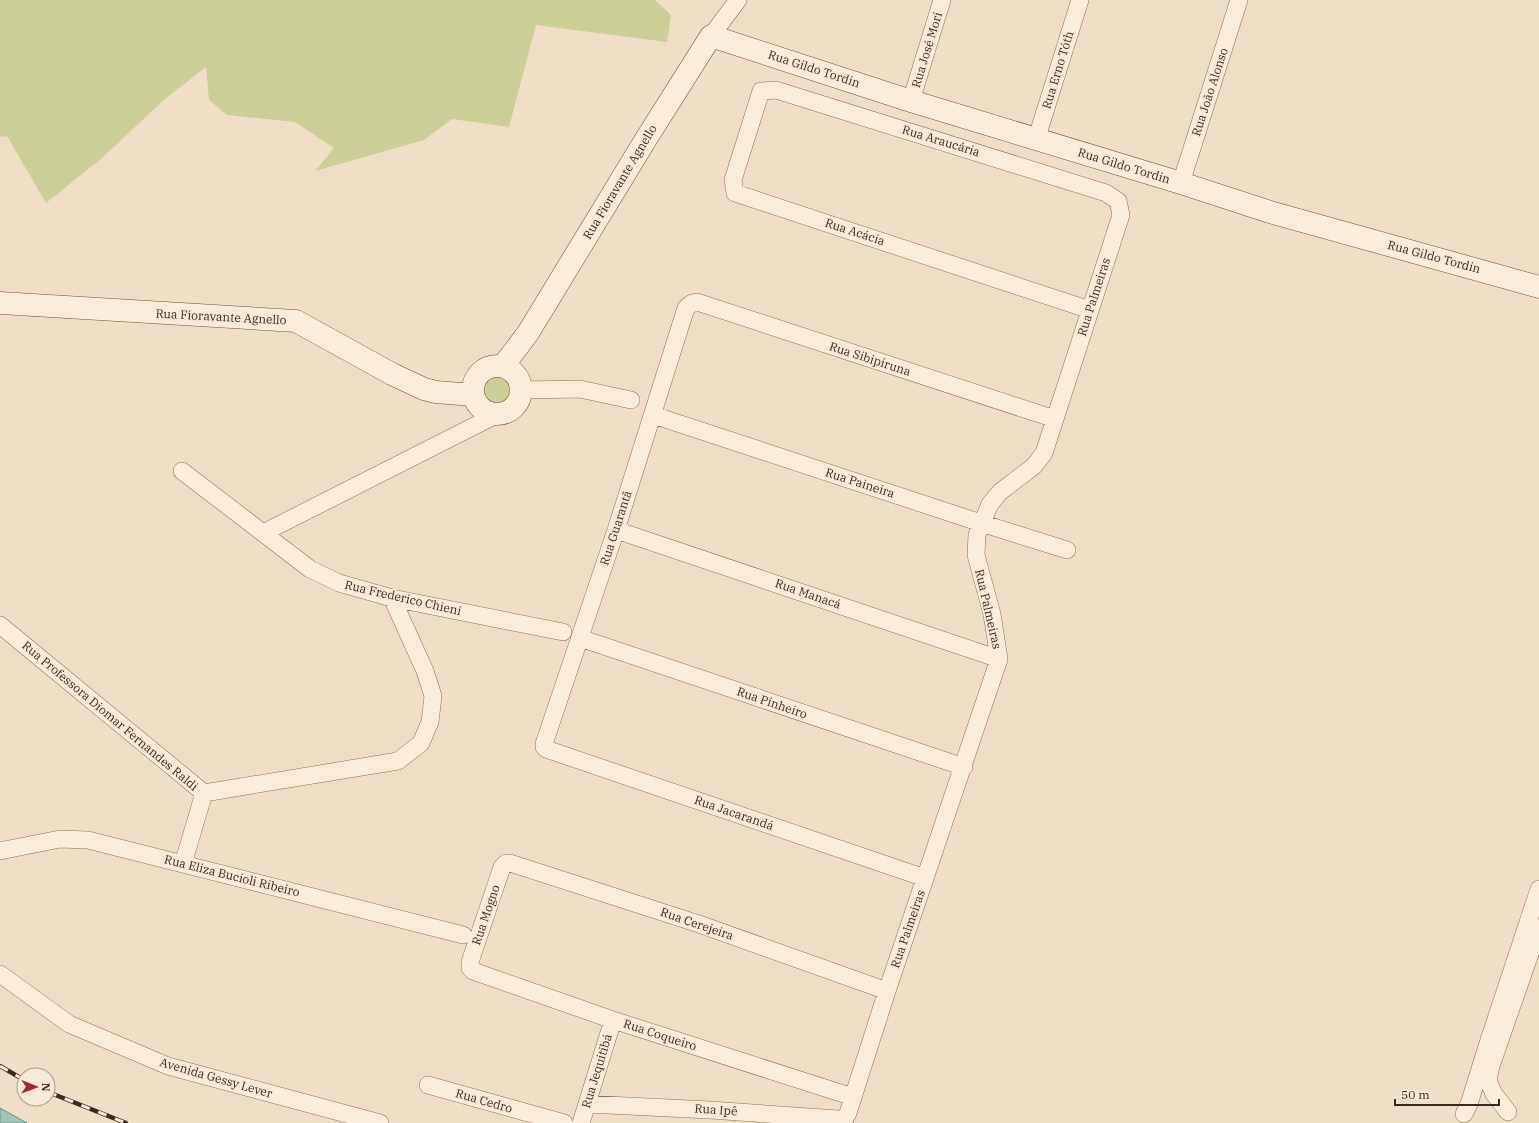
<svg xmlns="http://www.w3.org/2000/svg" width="1539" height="1123" viewBox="0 0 1539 1123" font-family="'IBM Plex Serif',serif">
  <rect width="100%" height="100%" fill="#f0dfc4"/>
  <path fill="#cdcf98" d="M0 0H655L671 15 667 42 536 25 509 127 452 119 424 140 315 171 334 148 295 122 227 115 209 100 206 67 165 99 102 158 46 203 7 136 0 137Z
    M480 392a17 17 0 1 1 34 0a17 17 0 1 1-34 0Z"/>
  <path fill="#a6c3b8" stroke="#6c9286" d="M0 1108 27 1123H0Z"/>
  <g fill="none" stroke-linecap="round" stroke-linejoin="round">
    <defs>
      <path id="street" d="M711 36 738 0
        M911 101 942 0
        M1036 140 1080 0
        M1181 183 1239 0
        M522 390 580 389 631 400
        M653 415 981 523 1067 550
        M182 471 310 569 339 583 392 598 563 632
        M616 530 999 659
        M263 533 496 415
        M0 625 204 793 398 761 421 743 430 722 433 696 425 671 392 598
        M580 638 964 767
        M0 851 60 839 88 840 463 935
        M183 864 204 793
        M925 878 546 749 544 747V744L616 530 686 308 692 303 697 302 1055 419
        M0 974 69 1024 168 1066 380 1123
        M428 1085 564 1123
        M853 1097 613 1020 473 971 470 968V962L502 867 506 863H510L699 924 887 991
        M587 1104 710 1110 838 1119 845 1118 848 1113 887 991 999 659 992 614 976 555 977 535 990 504 1000 492 1034 466 1044 453 1121 215 1118 201 1106 193 776 90 761 91 733 180 735 193 1090 310
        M1508 1112 1494 1094 1488 1080 1491 1066 1539 928
        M1464 1114 1469 1104 1490 1037 1539 889
        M581 1123 613 1020"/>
      <path id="secondary" d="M0 303 296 321 392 374 424 389 436 392 473 395
        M473 390a24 24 0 1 1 48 0a24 24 0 1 1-48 0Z
        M503 366 528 333 646 139 711 36 911 101 1181 183 1270 212 1539 287"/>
    </defs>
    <use href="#street" stroke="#8c705a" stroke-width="18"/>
    <use href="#secondary" stroke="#6e513d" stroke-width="23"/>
    <use href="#street" stroke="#faedd8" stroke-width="17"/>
    <use href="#secondary" stroke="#faedd8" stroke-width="22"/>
    <defs>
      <path id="rail" d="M0 1066 24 1080
        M48 1092 126 1123"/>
    </defs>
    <use href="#rail" stroke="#3b2a1e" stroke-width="4.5"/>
    <use href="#rail" stroke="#f7ead5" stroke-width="3" stroke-dasharray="9" stroke-linecap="butt"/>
  </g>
  <g text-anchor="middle" stroke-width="3.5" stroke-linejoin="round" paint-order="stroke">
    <g font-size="12" fill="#3b2a1e" stroke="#f7ead5">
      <text transform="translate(927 50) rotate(-73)" y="4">Rua José Mori</text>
      <text transform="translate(814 69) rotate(18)" y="4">Rua Gildo Tordin</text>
      <text transform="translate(1058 70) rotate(-73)" y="4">Rua Erno Tóth</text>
      <text transform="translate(1210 92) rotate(-72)" y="4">Rua João Alonso</text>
      <text transform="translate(941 141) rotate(17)" y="4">Rua Araucária</text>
      <text transform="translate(1124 166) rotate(17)" y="4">Rua Gildo Tordin</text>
      <text transform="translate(620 182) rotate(-59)" y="4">Rua Fioravante Agnello</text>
      <text transform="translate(855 232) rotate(18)" y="4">Rua Acácia</text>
      <text transform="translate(1434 257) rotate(15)" y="4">Rua Gildo Tordin</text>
      <text transform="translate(1094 297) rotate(-72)" y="4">Rua Palmeiras</text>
      <text transform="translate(221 317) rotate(3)" y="4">Rua Fioravante Agnello</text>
      <text transform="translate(870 359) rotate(18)" y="4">Rua Sibipiruna</text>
      <text transform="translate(860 483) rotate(18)" y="4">Rua Paineira</text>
      <text transform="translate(616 528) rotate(-72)" y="4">Rua Guarantã</text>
      <text transform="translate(808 594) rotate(19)" y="4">Rua Manacá</text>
      <text transform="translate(403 598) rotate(13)" y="4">Rua Frederico Chieni</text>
      <text transform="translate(988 609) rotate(77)" y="4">Rua Palmeiras</text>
      <text transform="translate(772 703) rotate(19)" y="4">Rua Pinheiro</text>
      <text transform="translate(110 716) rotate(40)" y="4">Rua Professora Diomar Fernandes Raldi</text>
      <text transform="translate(734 813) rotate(19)" y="4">Rua Jacarandá</text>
      <text transform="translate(232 876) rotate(14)" y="4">Rua Eliza Bucioli Ribeiro</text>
      <text transform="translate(486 915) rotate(-71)" y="4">Rua Mogno</text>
      <text transform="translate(697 924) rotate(19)" y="4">Rua Cerejeira</text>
      <text transform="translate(908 929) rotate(-71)" y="4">Rua Palmeiras</text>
      <text transform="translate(660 1035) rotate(18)" y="4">Rua Coqueiro</text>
      <text transform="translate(597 1071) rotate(-73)" y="4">Rua Jequitibá</text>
      <text transform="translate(216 1078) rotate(16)" y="4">Avenida Gessy Lever</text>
      <text transform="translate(484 1101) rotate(16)" y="4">Rua Cedro</text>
      <text transform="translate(716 1110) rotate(4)" y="4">Rua Ipê</text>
    </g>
  </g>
  <g transform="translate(36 1087) rotate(91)"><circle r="19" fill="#f7ead5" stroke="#ac9d8c"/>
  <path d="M0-3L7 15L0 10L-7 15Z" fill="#9e2732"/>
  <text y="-6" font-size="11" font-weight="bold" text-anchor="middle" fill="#3b2a1e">N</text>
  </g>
  <path d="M1395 1099v6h104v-6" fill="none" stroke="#3b2a1e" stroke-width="2"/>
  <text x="1401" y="1099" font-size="12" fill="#3b2a1e" stroke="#f7ead5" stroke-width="3" paint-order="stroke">50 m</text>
</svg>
